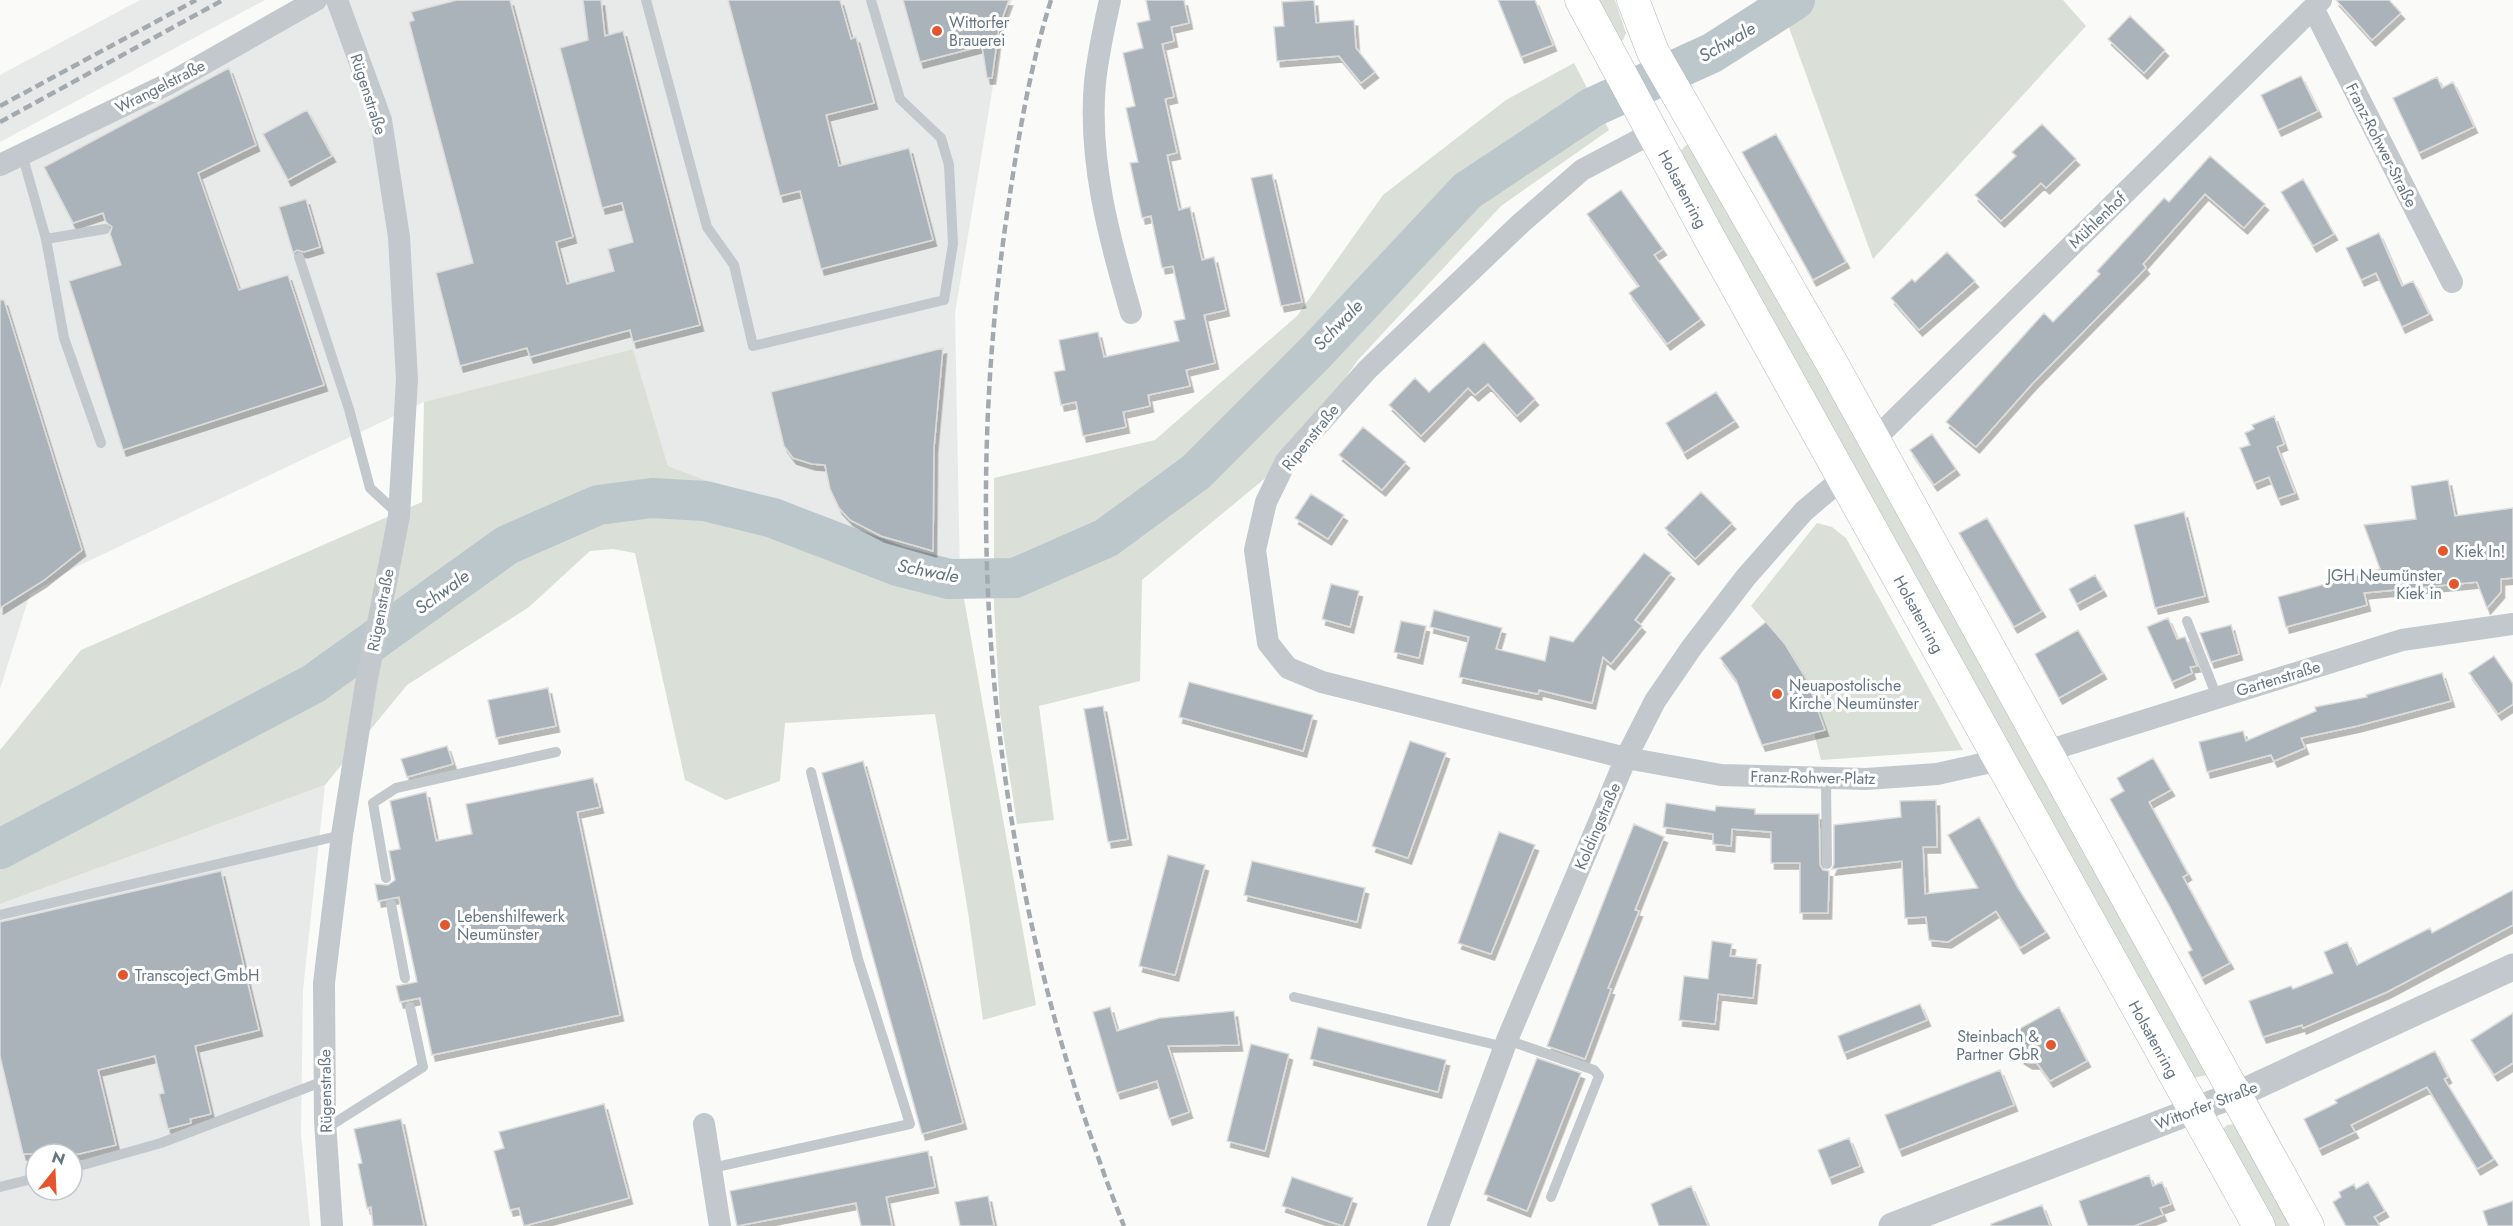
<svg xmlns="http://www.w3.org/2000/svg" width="2513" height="1226" viewBox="0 0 2513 1226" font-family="Jost,sans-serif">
  <defs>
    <filter id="shadow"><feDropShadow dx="3.5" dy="6" stdDeviation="0" flood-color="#0004"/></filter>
  </defs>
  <rect width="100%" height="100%" fill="#fafaf8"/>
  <path fill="#e8e9e9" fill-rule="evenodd" d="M140 0H265L0 142V75Z
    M316 0H1012L1003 26 955 313 960 576 668 466 633 349 424 402 78 566 30 594 0 689V165Z
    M325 785 303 990 301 1133 310 1226H0V904ZM36 1154H72V1190H36Z"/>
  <path fill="#dadfd7" d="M1593 0H1615L1626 33 1623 40 1620 41Z
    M1779 0H2063L2086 26 1873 259Z
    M1574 63 1609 130 1501 206 1358 360 1286 461 1142 580 1140 681 1039 706 1054 820 1017 824 1000 713 994 604V478L1155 440 1297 316 1383 195 1506 100Z
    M1686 145 1696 146 2208 1071 2206 1075 2194 1078 1679 153Z
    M633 349 668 466 960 576 1036 1005 983 1020 968 912 935 714 785 723 780 781 726 800 685 780 635 553 613 549 590 551 529 607 407 685 325 785 0 904V750L81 650 422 502 424 402Z
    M1817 523 1832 527 1846 538 1963 750 1821 760 1814 733 1825 730 1807 680 1785 644 1751 606Z
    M2235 1124 2297 1226H2270L2222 1130 2227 1125Z"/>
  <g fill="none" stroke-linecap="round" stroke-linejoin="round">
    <path stroke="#bbc7cb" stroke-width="40" d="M0 849 313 684 507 545 598 505 652 498 705 501 773 518 898 566 949 579 1015 578 1106 538 1196 472 1316 352 1467 191 1593 107 1712 53 1795 0"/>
  </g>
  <path fill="#aab3b9" stroke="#dcdcda" stroke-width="1.5" filter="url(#shadow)" d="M457 0H510L573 237 556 242 567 284 614 271 608 249 633 242 622 203 602 208 560 48 588 40 583 0H601L605 36 623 31 700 325 633 342 630 330 530 357 527 348 460 366 436 273 473 263 409 22 414 20 411 12Z
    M728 0H840L851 39 856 37 874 103 826 115 839 166 909 148 933 240 821 269 800 191 780 196Z
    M903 0H1009L999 27 992 78H987L982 46 920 62Z
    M1146 0H1184L1189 23 1171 27 1174 41 1162 44 1174 97 1165 99 1177 153 1167 155 1179 210 1190 207 1202 260 1214 257 1226 310 1204 315 1215 363 1186 370 1190 386 1148 395 1150 406 1123 412 1126 427 1083 436 1076 402 1061 405 1054 372 1065 370 1059 340 1098 332 1104 357 1179 341 1174 321 1185 319 1173 266 1162 268 1151 216 1142 218 1130 163 1138 162 1126 108 1135 106 1123 53 1143 48 1137 23 1150 20Z
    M1314 0 1316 23 1354 20 1356 48 1375 72 1361 83 1339 56 1277 61 1274 27 1284 26 1282 2Z
    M1498 0H1535L1553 45 1521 57Z
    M2336 0H2389L2401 13 2372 40Z
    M2130 16 2165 50 2144 73 2108 39Z
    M229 68 256 145 198 173 239 290 288 275 324 385 123 450 69 281 121 265 110 234 112 227 106 222 103 213 73 223 44 167Z
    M2301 76 2318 111 2278 130 2261 95Z
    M2437 77 2442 88 2453 82 2474 127 2419 153 2393 98Z
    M307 110 332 156 288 180 263 134Z
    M2042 124 2076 159 2046 188 2041 183 2001 221 1975 195 2016 156 2012 152Z
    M1776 134 1846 262 1813 280 1742 152Z
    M2210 156 2265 204 2244 228 2205 194 2143 264 2146 268 2032 384 1976 447 1946 422 2044 313 2053 322 2100 274 2097 271 2164 198 2169 202Z
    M1272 174 1302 302 1281 306 1251 178Z
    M2303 179 2334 234 2313 246 2281 192Z
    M1621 190 1663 249 1654 255 1701 319 1667 344 1629 293 1639 286 1587 214Z
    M306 199 320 247 304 252 297 250 293 253 279 207Z
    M2379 233 2402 286 2413 281 2429 314 2402 327 2376 273 2361 280 2346 248Z
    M1947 252 1975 281 1919 330 1891 298 1912 279 1915 282Z
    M0 300H4L82 550 43 581 0 608Z
    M1484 342 1535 399 1517 416 1488 384 1475 395 1468 388 1421 436 1389 405 1415 378 1429 392Z
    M943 348 934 447 933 551 881 536 850 520 839 508 830 489 825 465 812 464 793 458 784 446 771 392Z
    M1716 392 1735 421 1684 453 1666 423Z
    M2274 416 2284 444 2277 447 2295 493 2278 499 2269 477 2254 483 2240 448 2250 445 2245 433 2254 429 2252 425Z
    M1363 427 1406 462 1382 490 1339 455Z
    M1932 434 1956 469 1934 485 1910 450Z
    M2448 480 2455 516 2513 508V578L2501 579V592L2487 608 2477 582 2364 593 2367 605 2286 627 2278 597 2380 569 2364 525 2416 519 2411 486Z
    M1701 492 1732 523 1695 559 1665 528Z
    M1311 494 1344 515 1328 539 1295 518Z
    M2184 512 2205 596 2155 608 2134 525Z
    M1987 518 2042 611 2014 627 1959 533Z
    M1644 553 1671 573 1635 620 1642 626 1611 664 1603 657 1592 703 1539 690 1538 694 1459 677 1469 637 1430 627 1434 610 1502 628 1496 649 1545 661 1550 636 1573 642Z
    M2095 575 2103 590 2077 604 2069 589Z
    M1331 584 1359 591 1350 627 1322 619Z
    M2168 618 2177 639 2185 637 2197 666 2190 667 2192 673 2172 682 2147 627Z
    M1401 621 1426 626 1419 658 1394 652Z
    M1766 622 1785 644 1807 680 1825 730 1762 745 1736 680 1720 658Z
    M2231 625 2239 654 2211 662 2200 633Z
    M2078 630 2103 673 2059 698 2035 654Z
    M2494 656 2513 684V704L2498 714 2469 673Z
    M2442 673 2451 701 2357 726 2301 738 2305 748 2274 761 2271 755 2207 772 2199 742 2243 731 2246 741 2316 711 2315 707 2367 697 2366 695Z
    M1189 682 1313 715 1303 751 1179 717Z
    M548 688 556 726 496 738 488 700Z
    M1103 706 1128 839 1108 842 1084 709Z
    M1410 741 1446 753 1408 858 1372 846Z
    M447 746 453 764 407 777 401 759Z
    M2153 758 2171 790 2149 802 2188 874 2183 877 2230 963 2202 978 2188 952 2192 950 2170 907 2110 799 2124 791 2117 778Z
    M863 761 963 1123 922 1134 822 773Z
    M593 778 600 807 577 812 620 1015 432 1055 420 998 400 1002 396 986 417 982 399 897 378 901 375 884 388 885 395 880 389 851 400 849 390 801 426 792 436 841 472 834 466 804Z
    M1936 800 1937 847H1923L1925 894 1978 888 1948 835 1979 817 2018 888 2046 932 2020 948 1996 911 1948 942 1929 940 1926 917 1905 918 1902 861 1832 869 1834 864V825L1901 817 1900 801Z
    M1666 803 1715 811 1716 806 1755 809V814H1819L1820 865 1823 870 1829 871 1828 913H1800V863H1771V832L1732 829 1731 846 1713 844V834L1663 827Z
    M1634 824 1664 837 1635 910 1639 911 1608 988 1611 989 1585 1059 1547 1046Z
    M1499 832 1535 845 1491 954 1458 943Z
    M1168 855 1205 865 1175 975 1139 966Z
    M1252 861 1365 888 1357 922 1244 895Z
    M221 871 259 1030 195 1046 211 1114 190 1119 191 1123 168 1129 159 1094 164 1093 155 1056 98 1070 116 1145 79 1154H23L0 1056V922Z
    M2513 890V925L2387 992 2303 1028 2302 1025 2263 1037 2249 1001 2291 986 2293 989 2333 973 2324 952 2347 942 2357 965 2430 928 2432 933Z
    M1712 941 1732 944 1730 956 1757 959 1753 998 1718 994 1715 1024 1679 1020 1684 976 1708 979Z
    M1920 1004 1927 1020 1844 1053 1838 1036Z
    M1110 1007 1117 1031 1160 1018 1234 1011 1239 1045 1168 1046 1189 1112 1169 1119 1157 1081 1117 1093 1093 1012Z
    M2059 1007 2087 1061 2050 1081 2037 1063H2029L2021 1058 2019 1049 2025 1042 2019 1029Z
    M2513 1013V1063L2494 1075 2471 1040Z
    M1318 1027 1446 1060 1438 1092 1310 1059Z
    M1251 1044 1289 1054 1265 1151 1227 1141Z
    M2435 1051 2448 1077 2444 1079 2494 1159 2477 1169 2427 1087 2351 1125 2355 1132 2319 1149 2304 1119 2337 1103 2335 1100Z
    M1537 1058 1581 1073 1527 1211 1484 1194Z
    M2000 1070 2014 1105 1899 1150 1885 1115Z
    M604 1104 629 1198 524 1226 519 1208 510 1210 494 1151 504 1148 499 1132Z
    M401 1119 424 1226H373L371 1207 367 1208 358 1164 362 1163 354 1129Z
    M1849 1138 1860 1166 1829 1178 1818 1150Z
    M928 1151 935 1187 886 1197 892 1226H861L856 1203 737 1226 730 1191Z
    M2149 1175 2153 1186 2162 1182 2171 1204 2160 1208 2163 1215 2134 1226H2088L2079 1201Z
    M1292 1177 1353 1198 1343 1226 1282 1206Z
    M2368 1182 2385 1211 2374 1217 2380 1226H2346L2333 1202 2341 1197 2339 1192 2354 1184 2356 1189Z
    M1691 1186 1708 1226H1659L1651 1204Z
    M988 1196 994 1226H960L955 1202Z
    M2513 1201V1226H2488L2483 1211Z
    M2042 1205 2050 1226H1991V1224Z"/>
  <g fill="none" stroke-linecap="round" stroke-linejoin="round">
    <defs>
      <path id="secondary" d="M1581 0 1710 239 2259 1226
        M1633 0 1653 52 1834 367 2308 1226"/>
    </defs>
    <use href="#secondary" stroke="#b3babf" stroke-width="33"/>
    <path stroke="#c3c8cc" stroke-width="10" d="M646 0 707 227 734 265 753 346 944 300 953 244 949 165 941 138 900 99 871 0
      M22 154 46 239 105 229
      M46 239 64 338 101 443
      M299 257 349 409 370 488 397 513
      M2187 621 2217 697
      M1826 779 1827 864
      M373 803 396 788 556 752
      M373 803 386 878
      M391 904 405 978
      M0 915 342 835
      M1294 997 1505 1047
      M1507 1040 1594 1070 1599 1076 1551 1197
      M325 1129 423 1067 410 1007
      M72 1168 161 1143 324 1081
      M712 1168 910 1124 858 959 811 772
      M0 1187 36 1178"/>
    <path stroke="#c3c8cc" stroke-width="22" d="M1110 0C1104 27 1098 54 1095 82 1088 160 1109 238 1131 313
      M2313 8 2452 282
      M1652 133 1582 170 1520 224 1367 370 1286 461 1266 502 1255 550 1268 643 1288 668 1322 682 1626 758 1721 775 1866 779 1937 774 2000 760
      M0 165 168 84 316 0
      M1874 440 2321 0
      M2047 751 2402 640 2513 624
      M704 1124 720 1226
      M332 1226 325 1121 324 983 342 835 366 684 399 516 407 379 399 237 381 120 337 0
      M1438 1226 1507 1040 1626 758 1655 701 1692 647 1746 577 1804 511 1843 478"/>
    <path stroke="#c3c8cc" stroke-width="27" d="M1892 1226 2247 1090 2513 967"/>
    <use href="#secondary" stroke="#fff" stroke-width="32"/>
    <path stroke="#a2aab0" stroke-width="4.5" stroke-dasharray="9 4.5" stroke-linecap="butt" d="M1051 0C1028 73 1016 151 1005 228 958 565 998 910 1124 1226
      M0 106 196 0
      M0 122 223 0"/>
  </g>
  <g fill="#e4572e" stroke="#fff" stroke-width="2">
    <circle cx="937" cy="31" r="6"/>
    <circle cx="2443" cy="551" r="6"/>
    <circle cx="2454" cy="584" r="6"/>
    <circle cx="1777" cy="694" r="6"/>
    <circle cx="445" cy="925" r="6"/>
    <circle cx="123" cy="975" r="6"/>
    <circle cx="2051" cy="1045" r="6"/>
  </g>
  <g text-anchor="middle" stroke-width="6" stroke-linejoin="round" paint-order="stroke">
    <g font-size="16" fill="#657683" stroke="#fff" text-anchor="start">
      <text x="949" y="28">Wittorfer<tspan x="949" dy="18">Brauerei</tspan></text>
      <text x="2455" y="557">Kiek In!</text>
      <text x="2442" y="581" text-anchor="end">JGH Neumünster<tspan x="2442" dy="18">Kiek in</tspan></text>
      <text x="1789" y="691">Neuapostolische<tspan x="1789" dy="18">Kirche Neumünster</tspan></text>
      <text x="457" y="922">Lebenshilfewerk<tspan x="457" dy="18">Neumünster</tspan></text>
      <text x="135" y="981">Transcoject GmbH</text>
      <text x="2039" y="1042" text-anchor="end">Steinbach &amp;<tspan x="2039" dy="18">Partner GbR</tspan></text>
    </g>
    <g font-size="16" fill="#657683" stroke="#fff">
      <text transform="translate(160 86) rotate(-27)" y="6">Wrangelstraße</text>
      <text transform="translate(369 94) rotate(72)" y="6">Rügenstraße</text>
      <text transform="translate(2382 145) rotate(63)" y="6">Franz-Rohwer-Straße</text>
      <text transform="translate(1683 189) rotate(62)" y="6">Holsatenring</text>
      <text transform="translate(2097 220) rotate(-44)" y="6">Mühlenhof</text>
      <text transform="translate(1310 437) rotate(-51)" y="6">Ripenstraße</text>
      <text transform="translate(380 610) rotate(-79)" y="6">Rügenstraße</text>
      <text transform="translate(1919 614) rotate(61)" y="6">Holsatenring</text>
      <text transform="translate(2278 678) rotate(-17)" y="6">Gartenstraße</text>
      <text transform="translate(1813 777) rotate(1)" y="6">Franz-Rohwer-Platz</text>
      <text transform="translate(1597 826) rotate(-67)" y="6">Koldingstraße</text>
      <text transform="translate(2154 1039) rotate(61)" y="6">Holsatenring</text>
      <text transform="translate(325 1091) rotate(-91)" y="6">Rügenstraße</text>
      <text transform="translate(2206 1105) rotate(-21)" y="6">Wittorfer Straße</text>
    </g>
    <g font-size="18" font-style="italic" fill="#60757c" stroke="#fff">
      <text transform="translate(1727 42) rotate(-30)" y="6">Schwale</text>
      <text transform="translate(1338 325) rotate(-46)" y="6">Schwale</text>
      <text transform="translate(928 571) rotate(11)" y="6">Schwale</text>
      <text transform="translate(442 592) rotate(-36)" y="6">Schwale</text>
    </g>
  </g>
  <g transform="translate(54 1172) rotate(18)"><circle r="28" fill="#ffffff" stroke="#c1c8cd" stroke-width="1.5"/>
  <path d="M0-4.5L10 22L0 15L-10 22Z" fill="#e4572e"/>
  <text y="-9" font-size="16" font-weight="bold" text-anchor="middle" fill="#657683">N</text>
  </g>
</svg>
